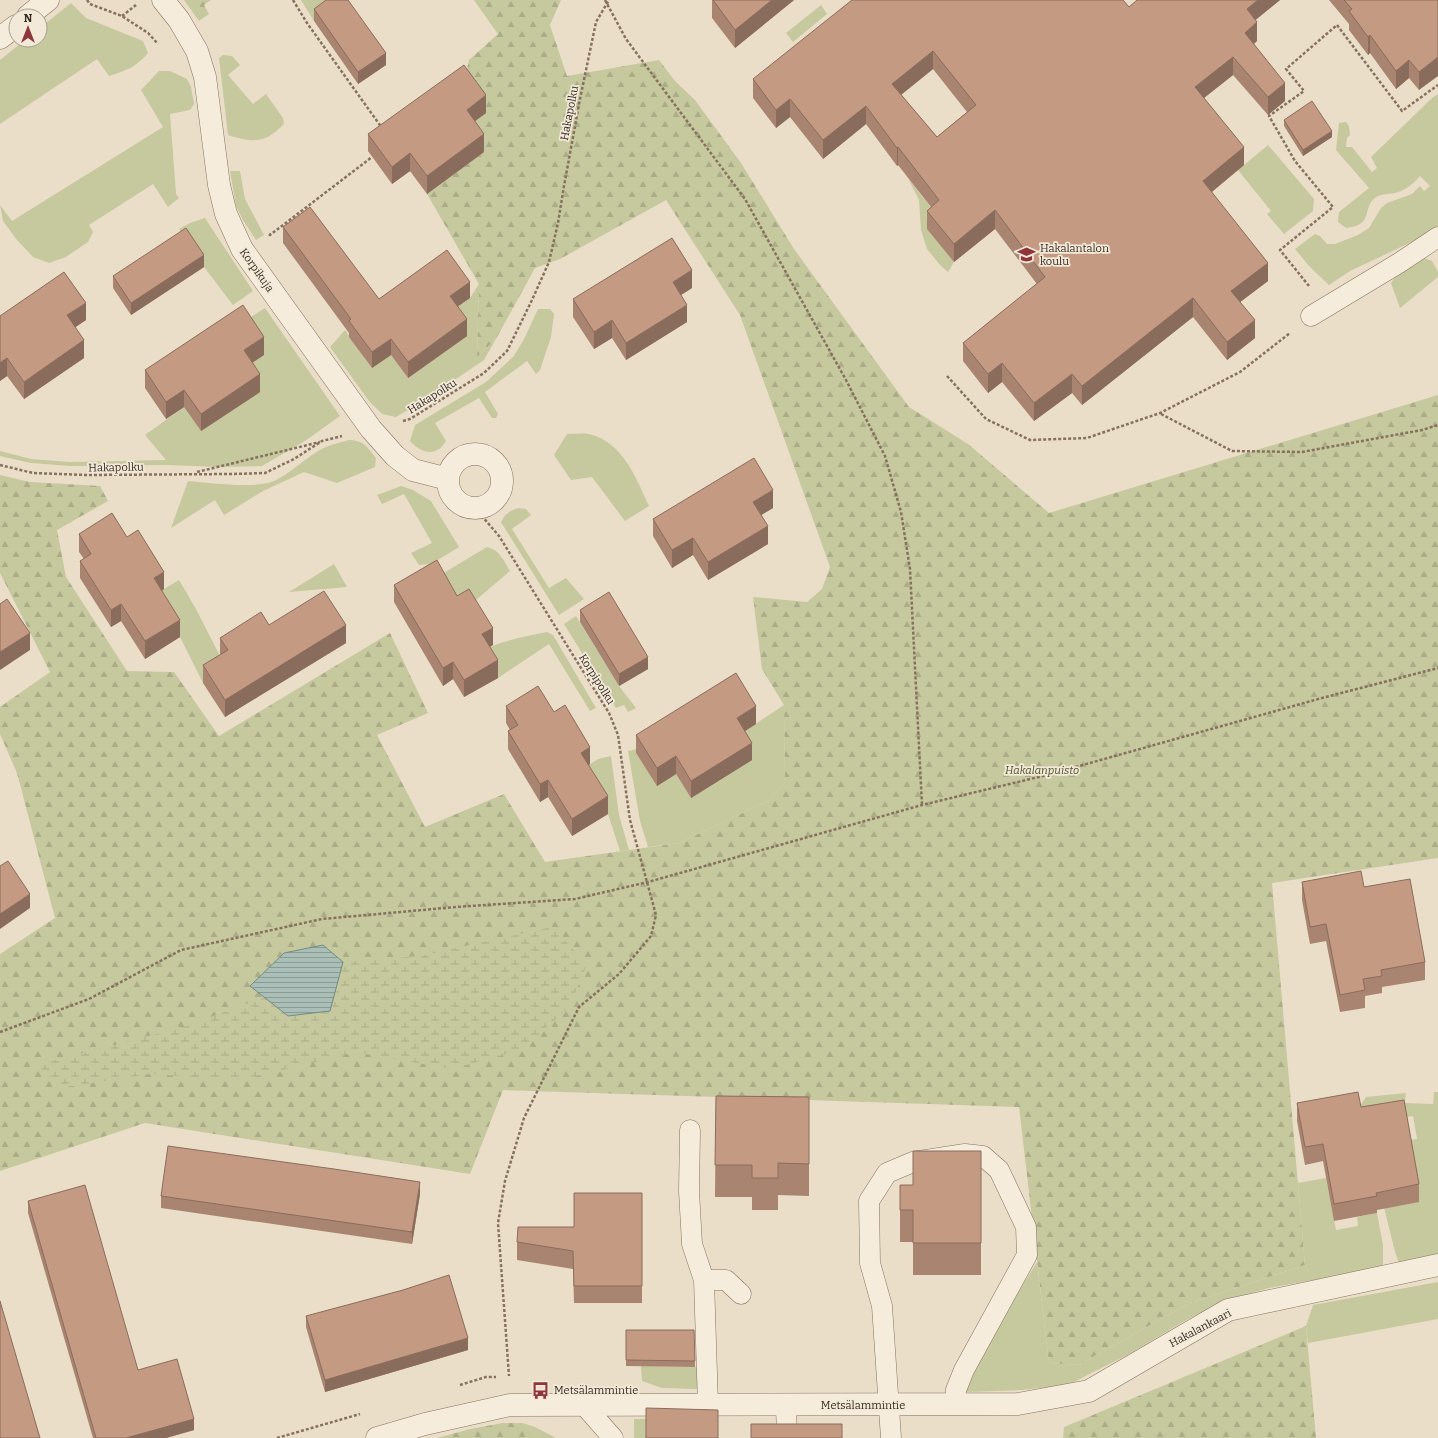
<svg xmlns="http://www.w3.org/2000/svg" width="1438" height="1438" viewBox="0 0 1438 1438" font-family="Bitter,serif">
  <defs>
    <pattern id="forest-firs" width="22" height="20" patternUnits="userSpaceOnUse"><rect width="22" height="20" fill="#c6c89e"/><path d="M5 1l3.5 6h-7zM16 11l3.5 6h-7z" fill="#abac88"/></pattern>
    <pattern id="wetland-marsh" width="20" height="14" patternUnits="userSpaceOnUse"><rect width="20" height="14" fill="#c6c89e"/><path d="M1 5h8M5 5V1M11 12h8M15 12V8" fill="none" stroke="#abac88"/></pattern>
    <pattern id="water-rules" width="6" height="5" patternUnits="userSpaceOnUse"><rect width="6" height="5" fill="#aabfb7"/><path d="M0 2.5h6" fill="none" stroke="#8b9b94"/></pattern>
  </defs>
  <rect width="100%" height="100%" fill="#ebdec9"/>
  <path fill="#c6c89e" d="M301 0H340L314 21Z
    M71 3 86 18 143 41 148 53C135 68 127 70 109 76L97 59 0 124V60L25 40H40V28Z
    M821 5 827 14 793 42 786 33Z
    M223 55 232 56 240 65 228 75 253 104 266 94 283 118 284 124C264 144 254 143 228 135L219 58Z
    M159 71H170L187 79 191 87 194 104 190 110 170 114 176 194 179 198 168 207 153 184 89 225 93 232 88 242 66 257 49 263 33 257 17 240 3 221 0 205 12 221 163 127 141 90Z
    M1438 94V226L1420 238 1350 271 1329 285 1309 266 1295 249 1315 234 1320 236 1327 244H1335L1358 235 1369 228 1381 208 1387 203 1412 194 1420 186 1424 191 1430 186 1420 176C1415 182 1406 190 1398 192 1390 195 1383 193 1376 197 1361 208 1375 225 1346 228L1338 222 1339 212 1369 188 1336 150 1339 123 1346 122 1349 126 1350 135 1347 138 1346 147H1352L1372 172 1377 168 1371 157 1432 98Z
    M1268 145 1314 199 1313 211 1284 234 1267 214 1271 211 1238 170Z
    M230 171H240L245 199 264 235 256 240 243 220 236 206Z
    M908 178 939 218 954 262 948 272 940 265 927 249 921 230 919 200Z
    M205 218 253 291 233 305 204 267 179 229 190 223Z
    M1424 258 1432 261 1438 272V277L1400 308 1391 283 1396 276Z
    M479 284 477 357 496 339 484 360 422 402 396 417 382 414 369 401 330 347 345 330 372 368 391 355 408 378 450 312 470 298Z
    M265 308 340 416 305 441 262 466 218 467 167 465 70 466 31 463 0 456V451L31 459 70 462 166 460 145 435 184 407 201 431 244 368 264 355 243 322Z
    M538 309H550L554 314 551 337 540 370 536 374 527 361 485 392 498 414 496 418H492L479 398 435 423 446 441C444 443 442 448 439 449 429 456 417 449 410 441L415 425 486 382 514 356 524 339Z
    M567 434C574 434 582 433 589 434 623 442 636 478 649 506L625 521 592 477 571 480 554 455Z
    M349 440C365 441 366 446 376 458L375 467 337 483 304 472 263 491 224 515 215 500 171 528 188 481C209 483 256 489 274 481 289 474 301 462 315 453 325 446 338 443 349 440Z
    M401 486 413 490 431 501 459 547 431 564 419 565 411 553 432 543 404 494 382 504 377 495Z
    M519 508 526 509 531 515 512 529 549 588 566 578 584 599 559 615 501 522C505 514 510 510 519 508Z
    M487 547C500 550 503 560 510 571L469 606 457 614 437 577Z
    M334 564 347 587 289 592Z
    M179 580 196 609 220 656 203 683 180 637 154 595Z
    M576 616 619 686 636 708 628 712 624 705 616 708 564 624Z
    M547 632 553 635 596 708 590 711 549 644 498 678 482 651C502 640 524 637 547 632Z
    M784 705 785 782 770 800 679 843 648 847 640 821 628 751 646 747 636 753 657 785 676 774 691 798 737 736Z
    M611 756 619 815 629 850 620 851 608 814 581 770 598 759Z
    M1434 1092H1438V1255L1399 1264 1394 1248 1382 1199 1408 1140 1417 1139 1413 1116 1361 1125 1358 1109 1366 1097 1406 1093 1405 1103 1433 1104Z
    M1326 1178 1336 1230 1358 1226 1357 1217 1377 1213 1383 1245V1268L1269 1288 1224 1301 1188 1319 1129 1354 1068 1385 1022 1390 967 1392 966 1381 1010 1305 1037 1262 1049 1363 1078 1365 1190 1303 1305 1265 1298 1183Z
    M1438 1282V1319L1308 1343 1306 1326 1313 1305Z
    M641 1366 699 1367 697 1389 662 1388 642 1381Z
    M634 1419H709L646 1424V1438H634Z
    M522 1423 535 1427 556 1438H542Z"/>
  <path fill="url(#forest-firs)" d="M184 0H211L204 5 209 14 199 21Z
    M474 0H561L550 25 567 76 659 60 675 81 695 100 741 163 794 249 909 407 968 444 1049 513 1438 395V858L1272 883 1305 1265 1190 1303 1078 1365 1049 1363 1019 1107 503 1090 470 1174 145 1123 0 1171V954L55 918 17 773 0 734V707L50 672 0 573V475L30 482 100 486 108 501 57 530 66 577 127 671 174 672 219 736 390 633 428 713 377 735 425 827 504 794 545 862 679 843 770 800 785 782 784 705 762 669 753 597 807 602 822 589 830 567 740 315 666 200 560 259 535 268 496 339 477 357 479 284 427 194 484 152 467 127 464 82 469 60 498 34Z
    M1306 1326 1316 1438H1063L1064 1427Z
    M503 1423H522L542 1438H437L470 1429Z"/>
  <path fill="url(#wetland-marsh)" d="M552 927 587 964 570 1006 524 1049 452 1069 355 1052 242 1080 150 1074 66 1087 36 1065 187 1026 264 997 288 1016 330 1011 343 962 419 956Z"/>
  <path fill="url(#water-rules)" stroke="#718d84" d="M323 945 343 962 330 1011 288 1016 250 986 284 953Z"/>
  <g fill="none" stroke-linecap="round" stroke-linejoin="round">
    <defs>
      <path id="service" d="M1311 316 1399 263 1438 237
        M690 1130 689 1191 692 1244 704 1280
        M584 1405 613 1438
        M708 1405 704 1280H726L741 1294
        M786 1405 787 1438
        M891 1438 882 1306 870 1263 869 1201 887 1173 913 1162 965 1154 983 1156 999 1170 1026 1227 1027 1255 964 1370 956 1390 955 1404"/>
      <path id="minor" d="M163 0 179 20 197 51 205 77 219 185 226 214 242 249 371 429 395 456 413 470 448 479
        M448 481a27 27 0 1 1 54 0a27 27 0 1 1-54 0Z
        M377 1438 425 1424 510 1405 1018 1404 1089 1391 1228 1310 1438 1265"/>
      <path id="tertiary" d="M28 16 48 0
        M0 38 16 26"/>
    </defs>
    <use href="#service" stroke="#86715f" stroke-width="21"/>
    <use href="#minor" stroke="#86715f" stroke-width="23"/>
    <use href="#tertiary" stroke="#86715f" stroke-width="23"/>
    <path stroke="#86715f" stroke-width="2.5" stroke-dasharray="3 2" stroke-linecap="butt" d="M87 0 90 4 122 16 148 33 158 44
      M293 0 307 23 382 128
      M605 0 626 39 745 199 846 380 885 456 901 512 910 569 922 805
      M122 16 136 5
      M269 234 270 235 372 157
      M1309 286 1280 250 1333 207 1295 161 1269 116 1304 91 1286 69 1337 25 1402 111 1438 85
      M947 376 986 419 1030 440 1087 438 1160 413 1240 372 1290 333
      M1161 414 1232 451 1302 452 1422 430 1438 425
      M403 421 410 419 484 373 507 351 532 300 549 262 558 223 564 186 580 99 596 22 609 0
      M0 465 33 473 86 475 232 474 265 473 294 459 322 441 342 436
      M197 472 320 442
      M475 508 499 536 609 713 618 735 630 820 656 915 651 936 619 974 579 1007 524 1118 505 1181 498 1223 509 1376
      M0 1032 89 999 181 950 322 919 456 907 575 899 648 882 922 805 1047 775 1322 698 1438 668
      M460 1385 486 1377H496
      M277 1438 360 1414"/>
    <use href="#service" stroke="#f6ecdc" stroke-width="20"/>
    <use href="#minor" stroke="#f6ecdc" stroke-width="22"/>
    <use href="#tertiary" stroke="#f6ecdc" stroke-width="22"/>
  </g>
  <path fill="#a98471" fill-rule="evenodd" d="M712 0H794L735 48 712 18Z
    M1280 0 1255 20 1257 41 1254 44 1285 101 1268 115 1233 75 1204 98 1244 165 1212 192 1268 281 1240 302 1255 338 1227 360 1193 317 1082 405 1072 393 1034 421 1002 382 988 393 963 361V343L1037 284 995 229 954 262 927 229V211L931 207 898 165 897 166 866 124 823 159 790 117 776 128 753 98V79L1129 7ZM933 69 967 112 937 137 901 95Z
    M1329 0H1438L1419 90 1409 78 1396 89 1370 53 1368 55 1349 30V24Z
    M314 9 386 65 358 84 314 21Z
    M486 113 475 121 484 152 427 194 410 171 392 184 368 151V134Z
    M1284 120 1332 137 1303 156 1284 126Z
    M283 227 379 299 470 298 457 306 467 336 408 378 391 355 372 368 349 337V333L283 243Z
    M204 267 131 315 113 288V276Z
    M692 288 681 295 687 322 626 360 612 338 594 349 573 317V299Z
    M0 316 86 320 75 327 84 358 24 399 7 376 0 381Z
    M264 355 252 363 260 392 201 431 184 407 166 419 145 388V370Z
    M773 508 761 515 768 544 708 580 693 555 672 568 653 536V519Z
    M79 534 127 537 164 589 162 591 180 637 145 659 121 621 111 627 80 578V561L84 559 79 552Z
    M394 585 457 596 493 645 490 647 498 678 464 697 453 679 443 686 394 602Z
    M580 610 648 669 619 686 580 622Z
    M269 625 346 643 225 717 203 683V665L220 655V638Z
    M506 706 554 712 590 764 589 765 608 814 572 836 548 797 540 802 508 749V731L510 730 506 723Z
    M756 724 745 731 752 760 691 798 676 774 657 786 636 753V735Z
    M1302 882 1364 887 1425 962V980L1382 987V993L1365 996V1008L1340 1012 1326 941 1310 944 1302 900Z
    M716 1096 809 1097V1196L778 1195V1210H752V1197H715Z
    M1297 1103 1361 1107 1419 1184V1202L1377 1210V1213L1334 1221 1323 1161 1305 1165 1297 1121Z
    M981 1151V1275H913V1242H900V1185H913Z
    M642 1193V1303H574L573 1269 517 1260V1242L574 1227Z
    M420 1194 412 1244 161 1208V1196Z
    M28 1201 138 1370 194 1430 166 1438H93L28 1213Z
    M306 1316 468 1350 325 1392 306 1327Z
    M626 1330H694L695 1367 626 1366Z"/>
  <path fill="#8a6c5c" d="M772 0H794L735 48V30Z
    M1258 0H1280L1247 27V9Z
    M1257 22V41L1245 51V33Z
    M1370 35V53L1368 55V37Z
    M933 51V69L892 102V84Z
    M386 53V65L358 84V72Z
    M1233 57V75L1195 105V87Z
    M1438 57V76L1419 90V72Z
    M1409 60V78L1396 89V71Z
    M1285 83V101L1268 115V97Z
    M486 95V113L467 127V110Z
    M790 99V117L776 128V110Z
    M866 106V124L823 159V140Z
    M1332 131V137L1303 156V150Z
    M484 134V152L427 194V176Z
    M898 147V165L897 166V148Z
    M1244 147V165L1203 199V181Z
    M410 153V171L392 184V167Z
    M995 210V229L954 262V244Z
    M204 255V267L131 315V303Z
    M1268 263V281L1231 309V291Z
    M692 270V288L673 300V282Z
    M470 282V298L450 312V296Z
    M1193 298V317L1082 405V386Z
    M86 303V320L67 333V315Z
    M687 305V322L626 360V343Z
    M467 319V336L408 378V362Z
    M612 320V338L594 349V332Z
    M1255 320V338L1227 360V342Z
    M264 337V355L244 368V350Z
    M391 339V355L372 368V352Z
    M84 340V358L24 399V382Z
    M7 358V376L0 381V363Z
    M1002 363V382L988 393V374Z
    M260 374V392L201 431V414Z
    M1072 374V393L1034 421V403Z
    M184 390V407L166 419V402Z
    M773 490V508L753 520V502Z
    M768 526V544L708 580V562Z
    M693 538V555L672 568V550Z
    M164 572V589L154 595V578Z
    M121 604V621L111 627V610Z
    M180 620V637L145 659V641Z
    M346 625V643L225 717V700Z
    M493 628V645L482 651V634Z
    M30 633V650L0 670V652Z
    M648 657V669L619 686V674Z
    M498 660V678L464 697V680Z
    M453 662V679L443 686V668Z
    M756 706V724L737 736V718Z
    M752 743V760L691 798V781Z
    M590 747V764L581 770V753Z
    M676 756V774L657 786V768Z
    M548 780V797L540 802V784Z
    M608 796V814L572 836V819Z
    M30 894V908L0 929V914Z
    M420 1182V1194L412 1244V1232Z
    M468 1338V1350L325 1392V1380Z
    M194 1419V1430L166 1438H126Z"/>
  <path fill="#c59a83" stroke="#8a6c5c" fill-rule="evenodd" d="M326 0H348L386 53 358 72 314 9Z
    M713 0H772L735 30Z
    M852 0H1123L1129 7 1137 0H1258L1247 9 1257 22 1245 33 1285 83 1268 97 1233 57 1195 87 1244 147 1203 181 1268 263 1231 291 1255 320 1227 342 1193 298 1082 386 1072 374 1034 403 1002 363 988 374 963 343 1045 277 995 210 954 244 927 211 939 200 898 147 897 148 866 106 823 140 790 99 776 110 753 79ZM933 51 976 105 937 137 892 84Z
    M1344 0H1438V57L1419 72 1409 60 1396 71 1370 35 1368 37 1349 11 1352 9Z
    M464 65 486 95 467 110 484 134 427 176 410 153 392 167 368 134Z
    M1312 101 1332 131 1303 150 1284 120Z
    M310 207 379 299 447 250 470 282 450 296 467 319 408 362 391 339 372 352 349 321 351 319 283 227Z
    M186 228 204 255 131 303 113 276Z
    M672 238 692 270 673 282 687 305 626 343 612 320 594 332 573 299Z
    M64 272 86 303 67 315 84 340 24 382 7 358 0 363V316Z
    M243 305 264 337 244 350 260 374 201 414 184 390 166 402 145 370Z
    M754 458 773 490 753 502 768 526 708 562 693 538 672 550 653 519Z
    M112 513 127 537 138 530 164 572 154 578 180 620 145 641 121 604 111 610 80 561 91 554 79 534Z
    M437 560 457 596 469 589 493 628 482 634 498 660 464 680 453 662 443 668 394 585Z
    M324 591 346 625 225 700 203 665 228 650 220 638 261 612 269 625Z
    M609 592 648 657 619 674 580 610Z
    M7 599 30 633 0 652V604Z
    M736 673 756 706 737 718 752 743 691 781 676 756 657 768 636 735Z
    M538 686 554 712 565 705 590 747 581 753 608 796 572 819 548 780 540 784 508 731 518 725 506 706Z
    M8 861 30 894 0 914V866Z
    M1361 871 1364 887 1410 879 1425 962 1381 970 1382 976 1363 979 1365 990 1340 995 1326 924 1310 927 1302 882Z
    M1358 1092 1361 1107 1404 1100 1419 1184 1376 1193 1377 1196 1334 1204 1323 1144 1305 1147 1297 1103Z
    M716 1096 809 1097V1164L778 1163V1178H752V1165H715Z
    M168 1146 334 1169 420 1182 412 1232 161 1196Z
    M913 1151H981V1243H913V1210H900V1185H913Z
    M85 1185 138 1370 177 1359 194 1419 126 1438H96L28 1201Z
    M574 1193H642V1286H574L573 1251 517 1242 518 1227H574Z
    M449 1275 468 1338 325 1380 306 1316 403 1290Z
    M0 1301 40 1438H0Z
    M626 1330H694L695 1361 626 1360Z
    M646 1408 718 1410V1438H646Z
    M751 1424H842V1438H751Z"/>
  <defs>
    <symbol id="school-bare" viewBox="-9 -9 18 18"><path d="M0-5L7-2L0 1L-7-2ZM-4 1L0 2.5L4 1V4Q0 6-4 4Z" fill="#8f353c" stroke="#f3e9d8" stroke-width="2.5" paint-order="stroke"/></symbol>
    <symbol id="bus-bare" viewBox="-9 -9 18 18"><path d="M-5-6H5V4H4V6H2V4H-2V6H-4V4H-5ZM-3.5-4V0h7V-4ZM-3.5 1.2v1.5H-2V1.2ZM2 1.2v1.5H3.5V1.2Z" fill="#8f353c" stroke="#f3e9d8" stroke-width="2.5" paint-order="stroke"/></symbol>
  </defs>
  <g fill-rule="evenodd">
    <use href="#school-bare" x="1014" y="242" width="25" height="25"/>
    <use href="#bus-bare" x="528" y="1378" width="25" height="25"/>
  </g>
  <g text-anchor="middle" stroke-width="3.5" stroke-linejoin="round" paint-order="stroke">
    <g font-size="11" fill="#372b22" stroke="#f3e9d8">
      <text transform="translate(569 113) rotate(-79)" y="4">Hakapolku</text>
      <text transform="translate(257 270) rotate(55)" y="4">Korpikuja</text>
      <text transform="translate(432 396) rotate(-32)" y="4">Hakapolku</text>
      <text transform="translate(116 467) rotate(-1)" y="4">Hakapolku</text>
      <text transform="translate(597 679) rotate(58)" y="4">Korpipolku</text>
      <text transform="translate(1200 1328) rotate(-28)" y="4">Hakalankaari</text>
      <text x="863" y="1409">Metsälammintie</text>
    </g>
    <g font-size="11" fill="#372b22" stroke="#f3e9d8" text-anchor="start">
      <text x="1040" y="252">Hakalantalon<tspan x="1040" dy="13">koulu</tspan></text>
      <text x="554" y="1394">Metsälammintie</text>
    </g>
    <g font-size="11" font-style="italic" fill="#4b522a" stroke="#f3e9d8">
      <text x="1042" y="774">Hakalanpuisto</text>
    </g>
  </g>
  <g transform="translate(28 28)"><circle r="19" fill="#f3e9d8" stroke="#a89d8f"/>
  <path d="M0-3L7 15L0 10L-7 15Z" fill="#8f353c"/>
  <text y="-6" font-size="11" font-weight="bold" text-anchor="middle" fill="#372b22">N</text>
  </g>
</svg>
